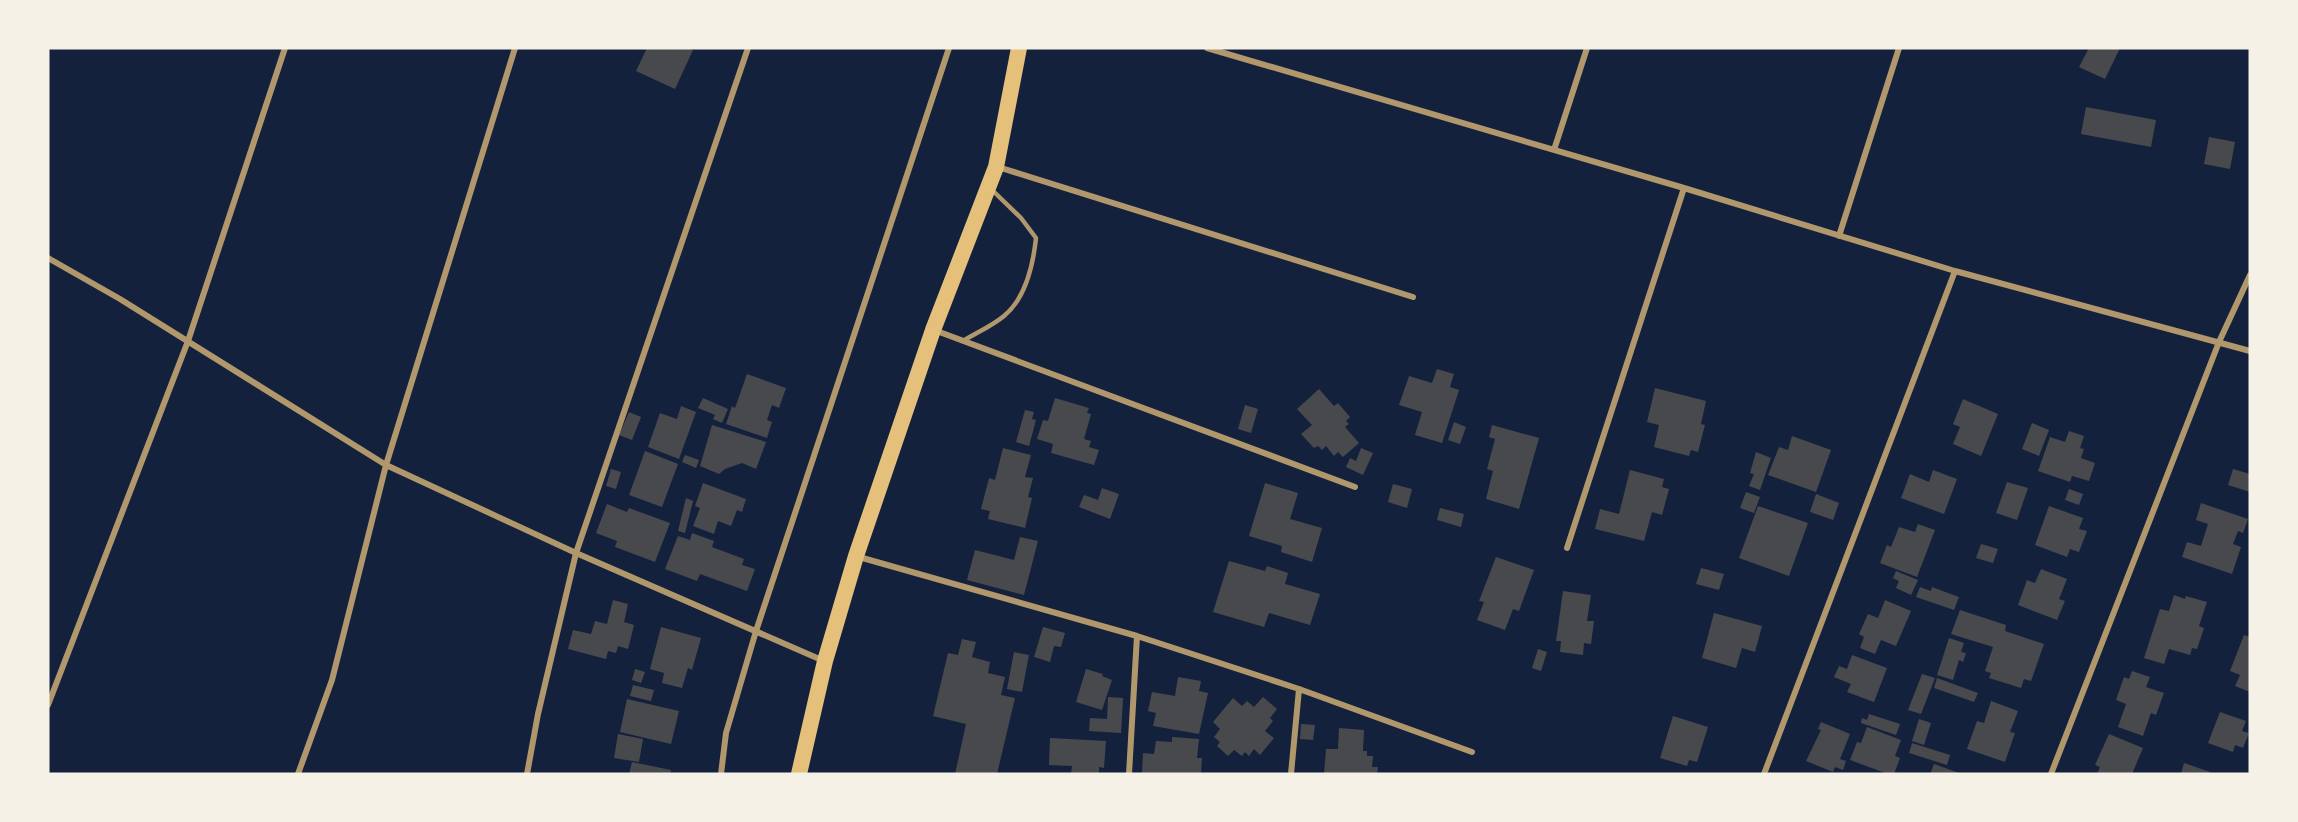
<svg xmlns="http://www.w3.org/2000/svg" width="2298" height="822" viewBox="0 0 2298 822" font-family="'Work Sans',sans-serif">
  <rect width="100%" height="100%" fill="#14213d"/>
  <path fill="#48494c" d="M647 48H687L693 50 675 89 636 71Z
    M2089 48H2120L2105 79 2079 67Z
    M2086 107 2156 120 2151 147 2081 134Z
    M2209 137 2235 142 2230 169 2204 164Z
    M1437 369 1454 374 1450 387 1459 390 1442 443 1415 435 1422 412 1399 405 1409 376 1432 383Z
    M747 374 786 388 779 408 772 405 767 420 772 422 767 438 726 424 732 406 735 408Z
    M1655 388 1706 401 1701 424 1705 425 1698 452 1691 450 1689 456 1654 447 1659 425 1647 422Z
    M1319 389 1334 406 1338 403 1350 417 1346 421 1349 424 1345 427 1359 443 1343 457 1338 452 1334 456 1326 446 1322 450 1318 446 1314 448 1301 434 1312 425 1297 409Z
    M703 398 728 409 722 423 713 419 715 415 698 408Z
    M1055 398 1089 408 1087 413 1091 414 1084 439 1091 441 1089 447 1099 450 1094 465 1051 453 1053 444 1037 439 1043 420 1048 421Z
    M1963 399 1998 414 1981 456 1953 444 1960 427 1953 424Z
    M1245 405 1258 409 1251 433 1238 429Z
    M681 406 696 412 679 459 648 447 660 413 677 419Z
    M1025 410 1034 412 1032 419 1036 420 1029 446 1016 442Z
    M629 412 641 417 632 440 619 435Z
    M1454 422 1466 427 1460 444 1448 440Z
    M2032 423 2049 430 2039 456 2022 449Z
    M712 425 766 442 756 469 742 463 725 469 719 474 700 466Z
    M1492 425 1539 438 1519 509 1486 499 1493 471 1487 469 1495 439 1489 437Z
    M2069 431 2084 436 2080 448 2084 449 2081 458 2095 463 2089 481 2072 476 2070 482 2038 471 2050 437 2065 442Z
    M1792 436 1831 450 1816 492 1768 475 1779 447 1788 450Z
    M1003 448 1031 455 1025 477 1033 478 1028 497 1032 498 1025 528 988 519 990 511 981 509 989 478 995 480Z
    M1361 448 1373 453 1363 475 1346 467 1350 458 1356 461Z
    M645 451 678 464 662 507 629 495Z
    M1756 452 1771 458 1760 490 1749 486 1754 474 1750 473Z
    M685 455 699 460 696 468 682 462Z
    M611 469 621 472 616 489 606 486Z
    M2233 469 2250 474V492L2228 485Z
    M1630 470 1664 479 1662 487 1669 489 1662 515 1652 512 1644 541 1595 529 1600 509 1619 514Z
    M1933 470 1957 479 1944 514 1901 498 1910 474 1929 482Z
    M2007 482 2028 488 2017 520 1996 513Z
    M703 483 746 499 742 512 737 510 731 526 718 521 714 534 693 526 700 508 695 506Z
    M1265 483 1298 493 1290 519 1322 528 1312 562 1281 552 1282 546 1249 536Z
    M1393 484 1412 489 1407 508 1388 502Z
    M1102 488 1119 494 1110 519 1079 507 1084 495 1098 500Z
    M2069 489 2083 494 2079 505 2065 500Z
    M1746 492 1760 497 1754 513 1740 508Z
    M1816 494 1839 503 1833 520 1810 512Z
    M686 498 693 501 685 533 678 531Z
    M2201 503 2248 519 2243 533 2238 531 2233 544 2241 547 2232 574 2182 557 2187 542 2201 546 2208 524 2196 520Z
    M607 504 627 512 629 508 670 523 655 562 615 547 617 541 596 533Z
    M1758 506 1808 523 1789 576 1739 558Z
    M2049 506 2083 518 2079 529 2087 531 2079 552 2070 549 2067 557 2035 545Z
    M1440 508 1464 514 1461 527 1437 520Z
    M1918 524 1935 530 1917 577 1880 563 1887 545 1891 547 1899 527 1915 532Z
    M692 533 714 541 712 547 744 559 742 565 755 569 747 591 700 574 697 581 665 569 678 536 690 540Z
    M1020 537 1038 541 1024 595 967 580 975 550 1014 560Z
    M1981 544 1998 549 1993 563 1976 558Z
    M1496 557 1534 570 1519 611 1513 609 1505 630 1477 620 1484 602 1479 601Z
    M1229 561 1265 571 1267 566 1288 573 1285 584 1320 594 1310 625 1269 613 1264 627 1213 612Z
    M1701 568 1724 574 1719 590 1696 584Z
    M2041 569 2067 579 2059 599 2065 601 2057 620 2018 605 2027 580 2035 583Z
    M1896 571 1918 580 1911 595 1896 588 1899 581 1893 578Z
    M1920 587 1931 591 1932 587 1959 597 1954 610 1916 597Z
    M1563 591 1591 595 1587 621H1594L1591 644 1584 643 1583 655 1560 652 1561 641H1556Z
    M2174 595 2185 599 2186 596 2207 602 2199 626 2204 628 2197 649 2192 648 2190 655 2169 649 2164 664 2144 658 2160 609 2169 611Z
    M613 600 628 604 624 622 634 625 628 649 618 646 616 653 608 651 606 659 568 649 573 630 591 634 595 621 607 624Z
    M1885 600 1911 611 1896 646 1881 640 1875 654 1860 648 1864 637 1859 634 1868 614 1878 618Z
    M1960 610 2006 625 2005 631 2044 644 2031 681 2024 679 2021 688 1989 678 1991 673 1985 671 1993 647 1951 634Z
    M1714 613 1762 626 1755 652 1742 648 1736 668 1702 658Z
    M661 627 701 638 692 670 688 668 682 688 662 683 664 673 650 669Z
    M1043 627 1065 633 1061 647 1054 646 1050 662 1034 657Z
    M2244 635 2250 637V692L2235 686 2240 675 2230 671Z
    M1949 638 1964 643 1961 652 1966 653 1963 662 1959 660 1953 680 1937 675Z
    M962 639 976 642 972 657 990 662 988 673 1005 677 1001 695 1015 698 997 774H955L966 724 933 716 948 653 958 655Z
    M1538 649 1547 652 1541 671 1532 668Z
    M1014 652 1029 655 1022 692 1007 689Z
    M1852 655 1887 668 1874 702 1847 692 1851 684 1834 677 1839 666 1847 669Z
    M635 669 645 672 641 683 632 680Z
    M1086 669 1103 674 1102 676 1112 680 1102 710 1076 702Z
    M2132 671 2150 677 2146 687 2164 693 2156 715 2151 713 2143 736 2118 727 2126 704 2116 700 2124 677 2129 679Z
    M1922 674 1935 678 1921 714 1908 710Z
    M1178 677 1201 681 1199 691 1208 693 1199 734 1153 726 1156 713 1148 711 1152 692 1175 696Z
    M1937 678 1978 693 1974 702 1934 688Z
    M633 685 654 690 651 701 630 696Z
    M1108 697 1123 698 1121 733 1089 731 1090 718 1107 719Z
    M1263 697 1277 709 1270 718 1273 721 1265 731 1274 738 1260 755 1254 749 1249 756 1245 752 1242 756 1234 750 1228 756 1217 746 1220 742 1214 737 1220 729 1213 722 1233 698 1242 706 1247 701 1254 707Z
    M627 699 679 711 671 744 620 732Z
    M1991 701 2018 711 2010 732 2015 733 2005 762 1967 749 1977 721 1984 723Z
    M2220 712 2246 721 2242 731 2249 733 2243 748 2235 745 2233 752 2208 743Z
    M1869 714 1900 724 1896 735 1861 723 1862 718 1867 720Z
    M1673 716 1708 727 1697 762 1689 760 1687 766 1660 758Z
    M1919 719 1931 723 1924 745 1912 741Z
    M1821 722 1850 734 1840 759 1846 761 1843 770 1835 767 1833 772 1806 761 1821 730 1818 729Z
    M1301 724 1315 725 1313 740 1300 739Z
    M1867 727 1901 740 1895 756 1900 758 1894 774H1888L1850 760 1857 742 1861 743Z
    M1339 728 1364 730 1363 751H1367V756H1373L1372 767H1378L1377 774H1324L1326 749H1338Z
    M618 734 643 739 639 762 614 758Z
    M2109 734 2143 748 2132 774H2097L2100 767 2095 765Z
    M1172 737 1199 739 1197 758H1202L1201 774H1142L1143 753 1154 754 1156 741 1172 742Z
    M1050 738 1106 741 1104 768 1099 767V774H1071L1072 766 1049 765Z
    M1912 743 1950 755 1947 765 1909 753Z
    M632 762 671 770 670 774H629Z
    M2184 763 2210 772 2209 774H2181Z
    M1934 764 1962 774H1930Z"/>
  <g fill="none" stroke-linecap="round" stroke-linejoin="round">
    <path stroke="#b1986c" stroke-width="4.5" d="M963 341C976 333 992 326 1004 316 1026 298 1033 266 1036 238L1021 218 991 189"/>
    <path stroke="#b1986c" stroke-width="6" d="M1207 48 1684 188 1955 271 2250 351
      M1554 150 1587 48
      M998 167 1413 297
      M1839 236 1899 48
      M48 258 120 299 386 465 576 553 824 661
      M934 330 1355 487
      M1567 548 1684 188
      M859 557 1137 636 1299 689 1472 752
      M48 705 188 341 285 48
      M298 774 332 680 386 465 515 48
      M527 774 538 714 576 553 748 48
      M721 774 726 733 756 631 949 48
      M1129 774 1137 636
      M1291 774 1299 689
      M1764 774 1955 271
      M2051 774 2219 342 2250 275"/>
    <path stroke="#e5c07b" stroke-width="16" d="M799 774 825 661 856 556 933 330 996 167 1019 48"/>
  </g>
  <rect width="2298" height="822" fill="none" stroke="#f6f1e7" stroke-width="99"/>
</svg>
